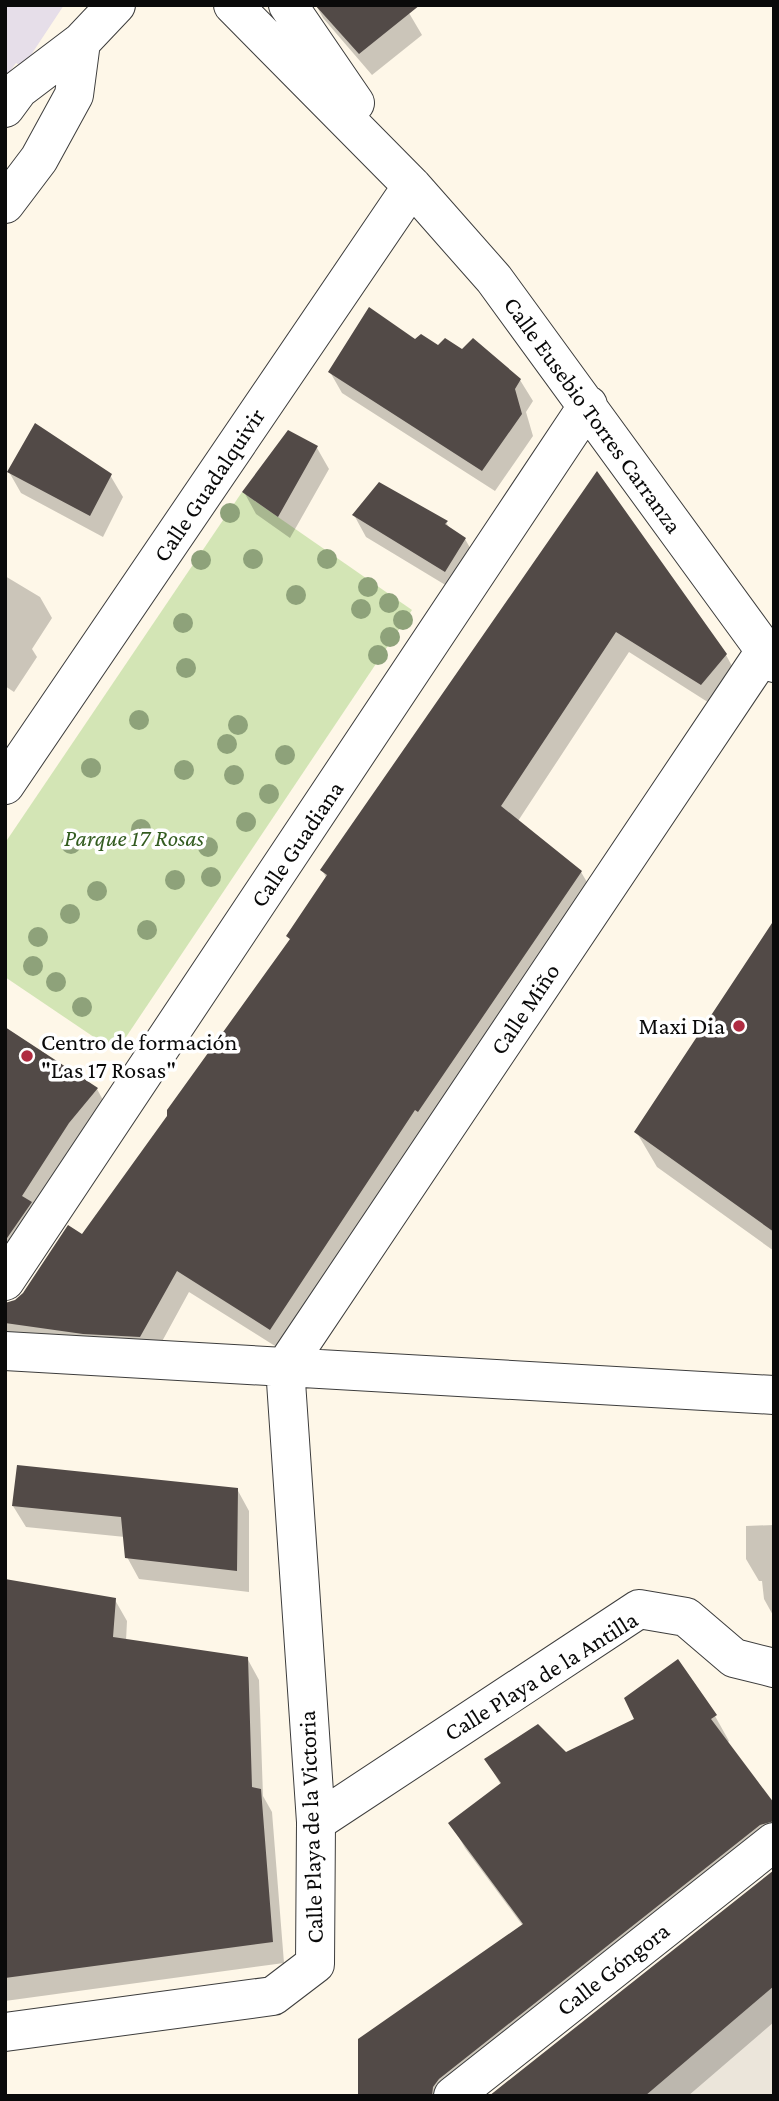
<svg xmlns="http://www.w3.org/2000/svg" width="779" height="2101" viewBox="0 0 779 2101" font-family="'Crimson Pro',serif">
  <rect width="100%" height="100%" fill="#fef7e8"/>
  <path fill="#e6dee9" d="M5 5H64L31 55 25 68 16 63 5 78Z"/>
  <path fill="#d3e5b5" d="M242 492 412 610 116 1052 5 977V843Z"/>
  <path fill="#ebe5da" d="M774 1986V2096H645Z"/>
  <path fill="#0003" d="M316 5 409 13 422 35 372 75 323 18Z
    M416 341 438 347 520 380 533 401 526 412 533 436 495 491 342 393 330 372Z
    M317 448 329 469 290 538 256 514 244 492Z
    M9 472 110 475 123 497 103 537 21 493Z
    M597 474 726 655 738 677 714 706 629 652 518 821 581 872 594 894 283 1351 189 1292 153 1358 5 1343V1304L15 1302 83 1237 291 941 288 936 327 879 322 870Z
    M354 515 446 522 450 529 465 539 477 560 457 592 366 537Z
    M5 576 40 597 52 618 32 649 37 657 14 692 5 686Z
    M774 923V1251L657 1167 637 1133Z
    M5 1029 97 1089 109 1111 5 1281Z
    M237 1489 249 1511V1592L139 1579 127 1557 125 1537 26 1527 13 1506Z
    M774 1525V1617L764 1599 762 1581H759L746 1559V1526Z
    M5 1581 115 1600 127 1621 126 1641 247 1658 259 1680 263 1796 272 1812 284 1963 5 2001Z
    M677 1661 715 1716 729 1741 727 1743 774 1806V1850L463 2096H360L523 1926 465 1848 451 1823 501 1785 486 1759 566 1754 636 1720Z
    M774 1872V2022L688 2096H491Z"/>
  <path fill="#524a47" d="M315 5H420L359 54Z
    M369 307 415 339 421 334 438 345 445 338 462 349 473 338 521 379 515 389 522 414 482 471 328 372Z
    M35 423 112 474 90 516 7 472Z
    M288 430 318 446 278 517 242 492Z
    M597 471 727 654 701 685 616 632 501 806 582 871 435 1087 418 1112 415 1110 270 1330 177 1271 140 1337 83 1334 5 1323V1303L15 1300 23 1293 68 1225 82 1234 167 1116V1110L290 939 286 936 327 875 320 870Z
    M379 482 448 521 445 524 466 538 445 572 352 515Z
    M774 920V1232L634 1132Z
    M5 1027 98 1088 69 1123 22 1196 32 1202 5 1241Z
    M17 1465 238 1488 237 1571 125 1558 121 1517 12 1506Z
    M5 1579 116 1598 113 1637 248 1657 252 1787 261 1789 273 1942 5 1978Z
    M678 1659 717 1715 711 1719 774 1803V1821L760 1825 439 2079 433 2087 432 2096H358V2039L523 1924 448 1823 501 1783 484 1759 538 1724 566 1752 634 1719 624 1698Z
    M774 1870V1986L645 2096H489Z"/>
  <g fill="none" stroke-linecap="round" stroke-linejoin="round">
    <defs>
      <path id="street" d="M233 5 412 186 494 279 774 663
        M288 5 355 103
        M5 108 19 89 81 42 116 5
        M5 204 39 159 74 95 81 42
        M5 785 412 186
        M5 1281 588 405
        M5 1351 774 1395
        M285 1367 765 651
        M316 1822 639 1609 686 1617 734 1658 774 1668
        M5 2032 273 1996 315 1964 316 1822 285 1367
        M453 2096 774 1842"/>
    </defs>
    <use href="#street" stroke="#3d3d3d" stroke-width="40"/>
    <use href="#street" stroke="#fff" stroke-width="38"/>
  </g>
  <g fill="#8ea27a">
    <circle cx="230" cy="513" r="10"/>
    <circle cx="253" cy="559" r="10"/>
    <circle cx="327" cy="559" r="10"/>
    <circle cx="201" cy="560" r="10"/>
    <circle cx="368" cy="587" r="10"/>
    <circle cx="296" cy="595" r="10"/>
    <circle cx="389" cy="603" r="10"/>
    <circle cx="361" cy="609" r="10"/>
    <circle cx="403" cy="620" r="10"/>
    <circle cx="183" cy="623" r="10"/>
    <circle cx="390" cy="637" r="10"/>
    <circle cx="378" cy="655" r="10"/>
    <circle cx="186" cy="668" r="10"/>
    <circle cx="139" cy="720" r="10"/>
    <circle cx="238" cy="725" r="10"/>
    <circle cx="227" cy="744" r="10"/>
    <circle cx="285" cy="755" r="10"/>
    <circle cx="91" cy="768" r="10"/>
    <circle cx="184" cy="770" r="10"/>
    <circle cx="234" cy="775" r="10"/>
    <circle cx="269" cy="794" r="10"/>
    <circle cx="246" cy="822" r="10"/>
    <circle cx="141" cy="829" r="10"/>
    <circle cx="71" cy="844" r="10"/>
    <circle cx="208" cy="847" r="10"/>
    <circle cx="211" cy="877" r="10"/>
    <circle cx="175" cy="880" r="10"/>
    <circle cx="97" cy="891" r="10"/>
    <circle cx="70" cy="914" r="10"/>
    <circle cx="147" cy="930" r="10"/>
    <circle cx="38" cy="937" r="10"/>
    <circle cx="33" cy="966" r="10"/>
    <circle cx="56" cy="982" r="10"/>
    <circle cx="82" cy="1007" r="10"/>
  </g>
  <g fill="#b02c41" stroke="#fff" stroke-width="2.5">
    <circle cx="739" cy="1026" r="7"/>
    <circle cx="27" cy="1056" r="7"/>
  </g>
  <g text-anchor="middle" stroke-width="7" stroke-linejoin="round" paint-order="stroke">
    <g font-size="24" fill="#0a0a0a" stroke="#fff">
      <text transform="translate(593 415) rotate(54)" y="8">Calle Eusebio Torres Carranza</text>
      <text transform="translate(209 485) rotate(-56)" y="8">Calle Guadalquivir</text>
      <text transform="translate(297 844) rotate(-56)" y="8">Calle Guadiana</text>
      <text transform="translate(525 1009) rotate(-56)" y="8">Calle Miño</text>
      <text transform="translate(541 1676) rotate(-32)" y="8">Calle Playa de la Antilla</text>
      <text transform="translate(311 1827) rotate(-92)" y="8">Calle Playa de la Victoria</text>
      <text transform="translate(613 1969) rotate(-38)" y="8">Calle Góngora</text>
    </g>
    <g font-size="24" font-style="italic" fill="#335c20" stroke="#fff">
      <text x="134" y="846">Parque 17 Rosas</text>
    </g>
    <g font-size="24" fill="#0a0a0a" stroke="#fff" text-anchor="end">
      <text x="725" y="1034">Maxi Dia</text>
      <text x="41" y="1050" text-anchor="start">Centro de formación<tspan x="41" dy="28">"Las 17 Rosas"</tspan></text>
    </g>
  </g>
  <rect width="779" height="2101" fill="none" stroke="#0a0a0a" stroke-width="14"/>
</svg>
